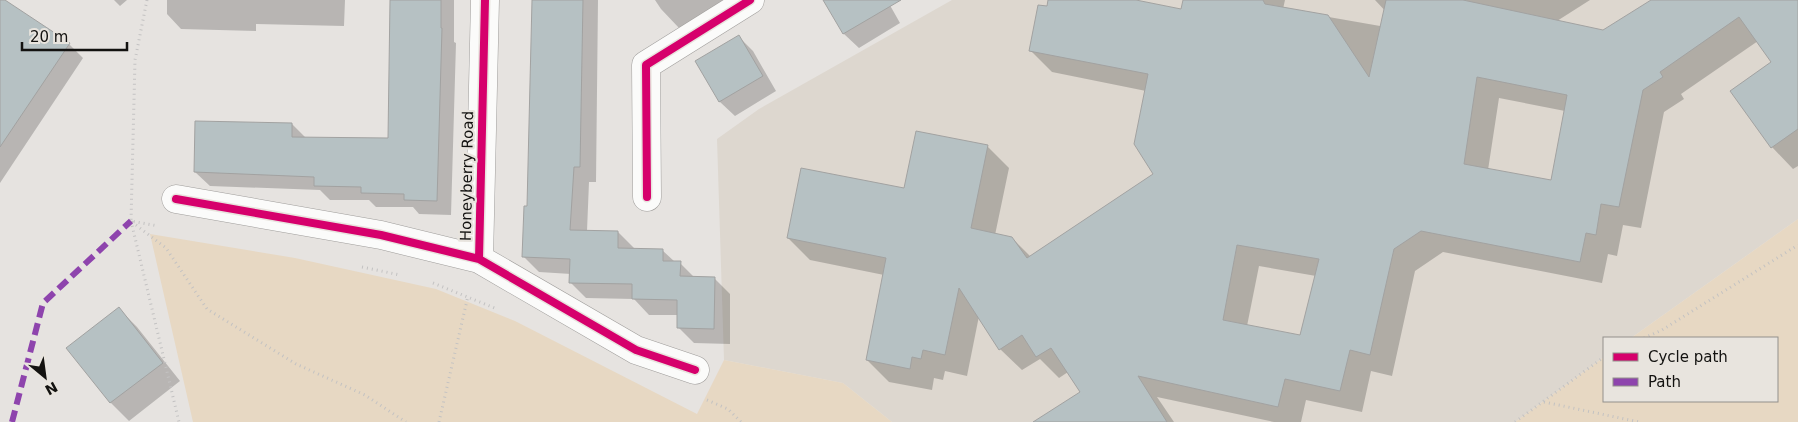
<svg xmlns="http://www.w3.org/2000/svg" width="1798" height="422" viewBox="0 0 1798 422" font-family="'DejaVu Sans',sans-serif">
  <rect width="100%" height="100%" fill="#e6e3e0"/>
  <path fill="#ddd7cf" d="M952 0H1798V219L1631 338H1604V357L1515 422H892L843 383 724 360 717 139 759 109Z"/>
  <path fill="#e7d8c3" d="M1798 219V422H1515L1604 357V401H1777V338H1631Z
    M150 234 295 258 436 289 515 321 697 414 724 360 843 383 892 422H193Z"/>
  <path fill="#0003" fill-rule="evenodd" d="M0 0H2L69 44 83 58 0 183Z
    M114 0H127L120 6Z
    M167 0H345L344 26 256 24V31L181 29 167 14Z
    M391 0H454V42L456 43 451 215 419 214 413 207H376L369 200H330L320 190 210 186 195 172 292 124 306 138 389 139Z
    M533 0H598L596 182H589L587 231 618 232 634 248V250H662L675 262 680 263 695 278H714L730 294V344L694 343 678 327V315H649L634 299 586 298 570 282 571 274 539 272 523 256 528 207Z
    M655 0H724L725 2 679 28 661 9Z
    M824 0H887L900 23 859 48 844 34Z
    M1049 0H1130L1182 10 1184 0H1285L1283 9 1403 30 1375 0H1590L1557 21 1603 31 1653 0H1798V166L1793 169 1772 147 1773 63 1758 41 1681 94 1684 99 1664 112 1641 228 1623 225 1617 256 1608 254 1602 283 1443 252 1415 271 1392 376 1371 371 1362 412 1306 400 1301 422H1274L1157 397 1174 422H1036L1082 392 1068 372 1059 378 1040 359 1022 370 1000 349 979 316 967 376 945 371 943 380 934 378 932 390 889 382 867 360 884 275 810 260 788 238 905 189 987 146 1009 168 995 235 1012 238 1031 257 1155 174 1146 91 1052 72 1030 50 1048 8ZM1499 98 1565 111 1552 182 1488 170ZM1259 266 1316 276 1301 336 1247 326Z
    M739 37 753 51 776 91 735 116 720 102 696 62Z
    M119 309 137 327 180 381 129 421 111 403 68 348Z"/>
  <path fill="#b6c1c3" stroke="#a2a2a1" fill-rule="evenodd" d="M0 0H5L70 43 0 147Z
    M390 0H441V28H442L437 201 404 200V194L361 193V187L314 186V177L194 172 195 121 292 123V137L388 138Z
    M532 0H583L580 167H574L570 230 618 231V248L663 249V261H681L680 276 715 277 714 329 677 328V300L632 299V284L569 283 570 259 522 257 524 206H527Z
    M823 0H901L843 34Z
    M1048 0H1136L1181 9 1183 0H1263L1265 4 1328 15 1369 77 1386 0H1463L1603 30 1651 0H1798V129L1771 148 1730 91 1771 62 1739 17 1660 72 1663 77 1643 90 1619 207 1601 204 1596 235 1586 233 1580 262 1421 231 1394 249 1370 355 1350 350 1340 391 1285 379 1278 407 1138 376 1167 422H1033L1080 392 1051 348 1036 357 1022 335 999 350 959 288 945 355 923 350 921 359 912 357 910 369 866 360 886 258 787 238 801 168 904 188 916 131 988 145 971 228 1012 237 1027 258 1153 174 1134 144 1148 74 1029 51 1038 5 1047 6ZM1477 77 1567 95 1551 180 1464 164ZM1237 245 1319 259 1300 335 1223 320Z
    M739 35 763 76 719 102 695 61Z
    M119 307 163 363 110 403 66 348Z"/>
  <g fill="none" stroke-linecap="round" stroke-linejoin="round">
    <defs>
      <path id="minor" d="M485 0 479 259 636 350 695 370
        M647 197 646 65 750 0
        M176 199 381 235 479 259"/>
    </defs>
    <use href="#minor" stroke="#9f9d9b" stroke-width="29"/>
    <path stroke="#c3c2c2" stroke-width="3" stroke-dasharray="1 4" stroke-linecap="butt" d="M147 0 135 60 131 221 158 226
      M131 221 179 422
      M132 222 166 248 207 309 296 364 365 395 406 422
      M362 267 400 275
      M433 283 497 309
      M1644 338 1662 330 1798 245
      M707 400 728 409 741 422
      M1544 402 1639 422
      M439 422 468 296
      M1515 422 1604 357"/>
    <use href="#minor" stroke="#fbfbfa" stroke-width="28"/>
    <path stroke="#8e44ad" stroke-width="6" stroke-dasharray="12 6" stroke-linecap="butt" d="M12 422 43 303 131 221"/>
    <defs>
      <path id="cycleway" d="M485 0 479 259 636 350 695 370
        M647 197 646 65 750 0
        M176 199 381 235 479 259"/>
    </defs>
    <use href="#cycleway" stroke="#e8e4de" stroke-width="11"/>
    <use href="#cycleway" stroke="#d6006c" stroke-width="8"/>
  </g>
  <g text-anchor="middle" stroke-width="4.5" stroke-linejoin="round" paint-order="stroke">
    <g font-size="15" fill="#131210" stroke="#e8e4de">
      <text transform="translate(467 176) rotate(-89)" y="5">Honeyberry Road</text>
    </g>
  </g>
  <rect x="1603" y="337" width="175" height="65" fill="#e8e4de" stroke="#93908c"/>
  <rect x="1613" y="353" width="25" height="8" fill="#d6006c" stroke="#93908c"/>
  <text x="1648" y="362" font-size="15" fill="#131210">Cycle path</text>
  <rect x="1613" y="378" width="25" height="8" fill="#8e44ad" stroke="#93908c"/>
  <text x="1648" y="387" font-size="15" fill="#131210">Path</text>
  <g transform="translate(45 377) rotate(151)" stroke="#e8e4de" stroke-width="4" paint-order="stroke">
  <path d="M0-4L9 19L0 12L-9 19Z" fill="#131210"/>
  <text y="-8" font-size="14" font-weight="bold" text-anchor="middle" fill="#131210">N</text>
  </g>
  <path d="M22 42v8h105v-8" fill="none" stroke="#131210" stroke-width="2.5"/>
  <text x="30" y="42" font-size="15" fill="#131210" stroke="#e8e4de" stroke-width="4" paint-order="stroke">20 m</text>
</svg>
